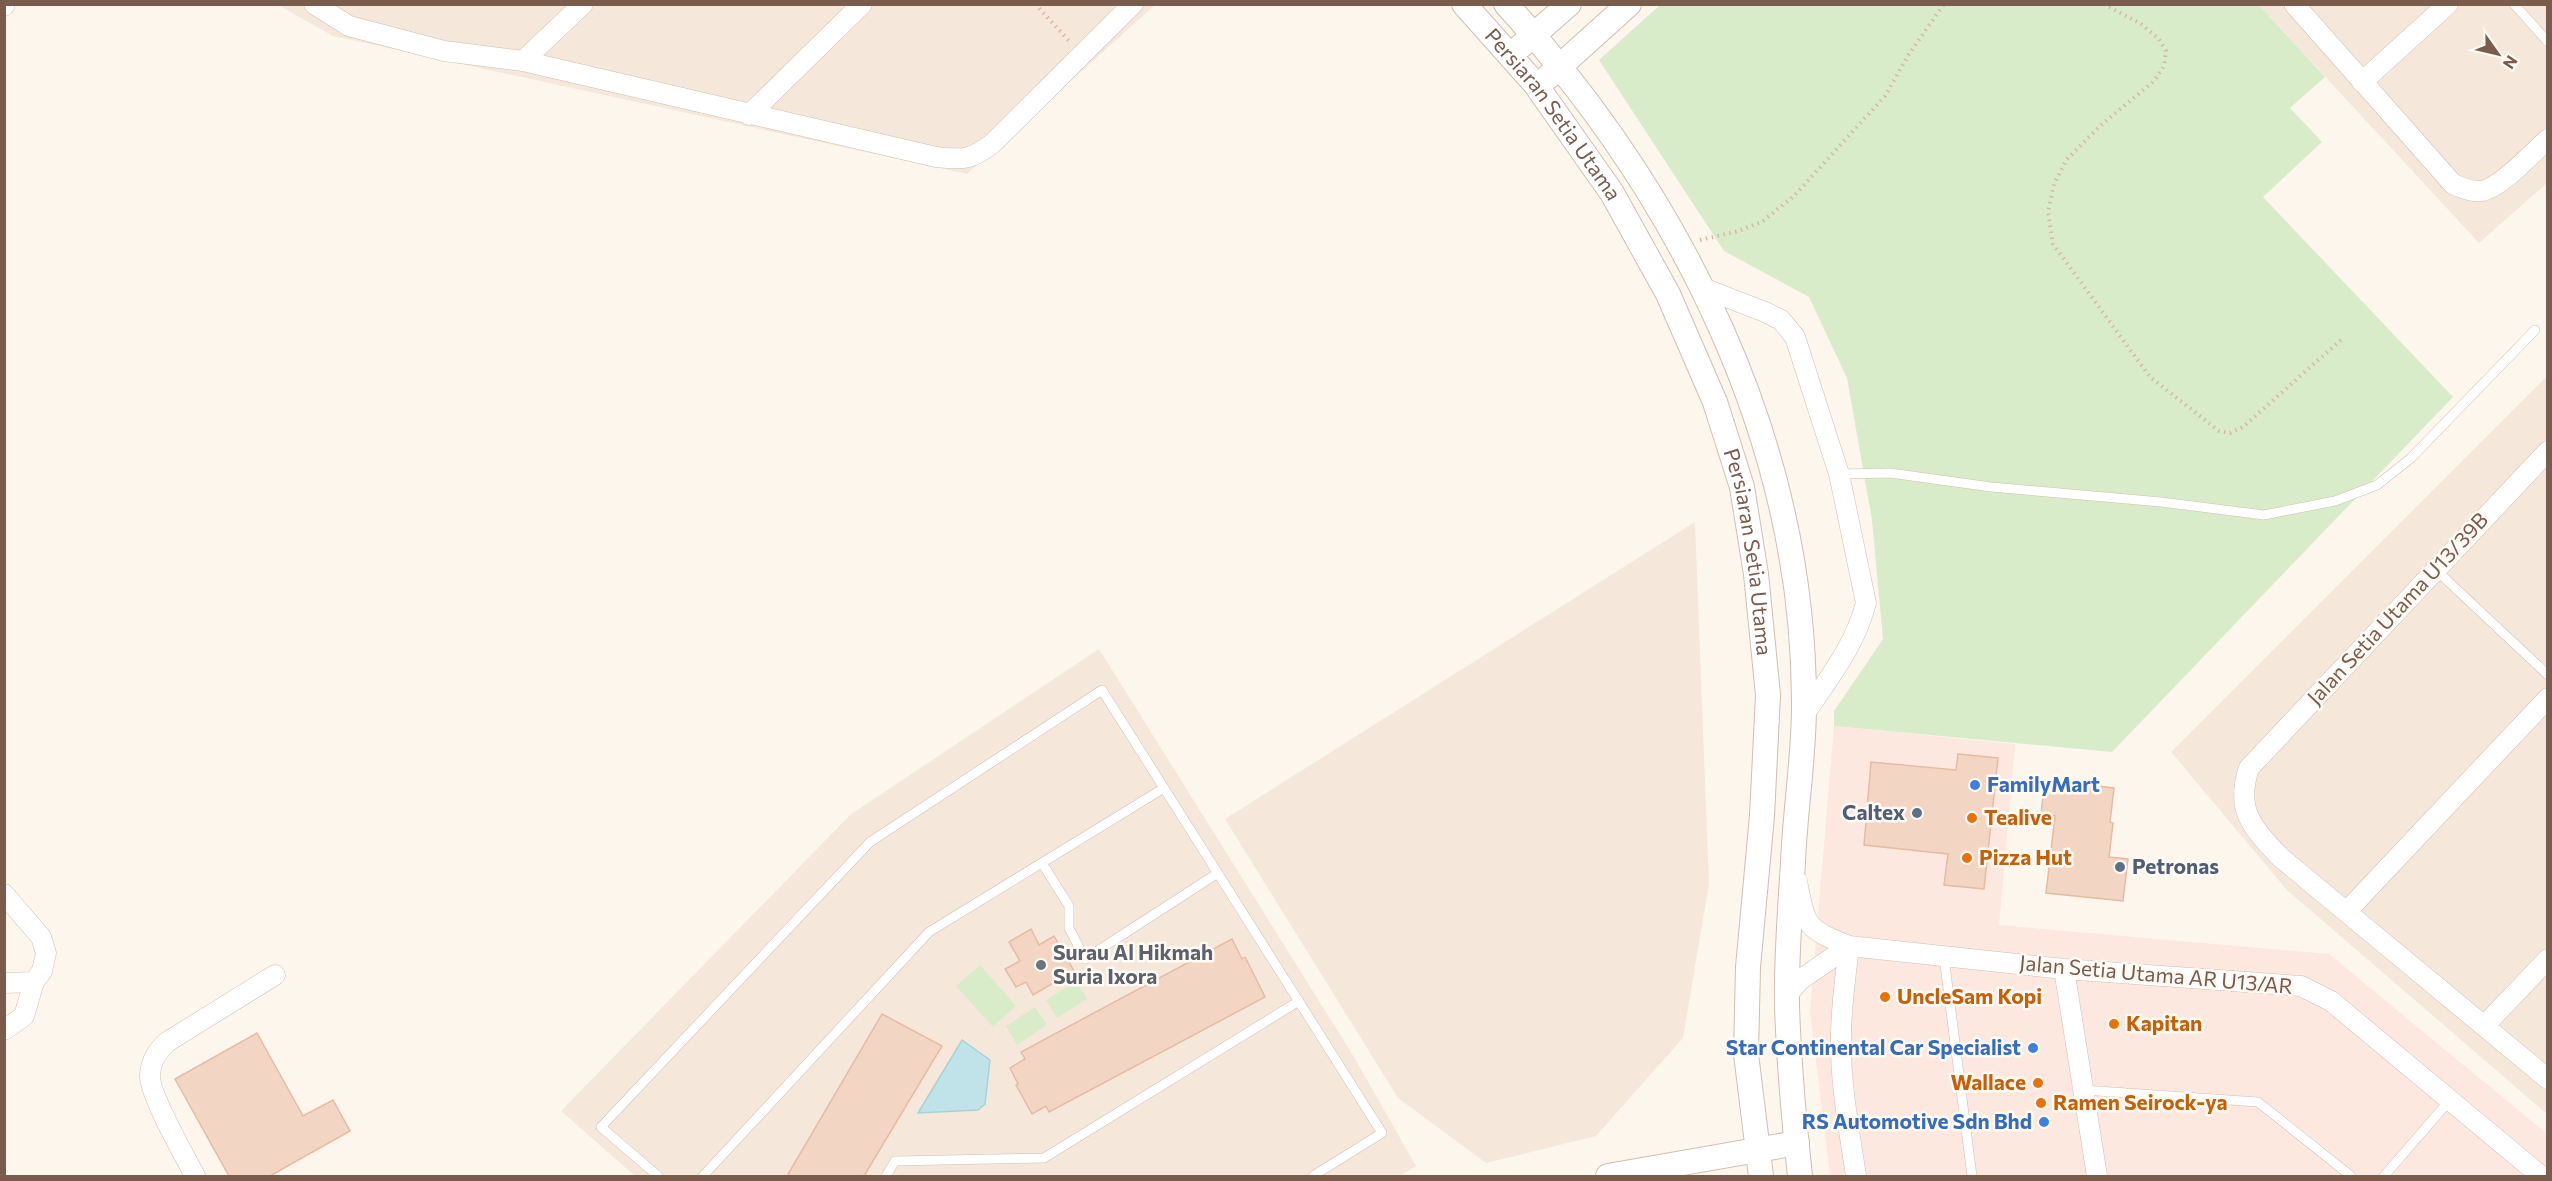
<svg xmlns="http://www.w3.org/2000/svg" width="2552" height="1181" viewBox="0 0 2552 1181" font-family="Commissioner,sans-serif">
  <rect width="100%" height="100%" fill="#fdf6ec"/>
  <path fill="#f5e8da" d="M278 5H1155L967 174 333 36Z
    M2259 5H2547V183L2479 243Z
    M2547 376V1114L2287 890 2171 752Z
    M1695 522 1709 884 1683 1038 1596 1136 1486 1163 1398 1098 1225 819Z
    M1099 649 1354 1057 1416 1166 1400 1176H635L561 1111 850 815Z"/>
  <path fill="#fde8e0" d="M1834 726 2015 744 1999 925 2329 954 2547 1134V1176H1830L1810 1012Z"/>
  <path fill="#d8ecc9" d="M1660 5H2259L2325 77 2290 108 2322 142 2263 197 2453 397 2112 752 1834 726V711L1883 639 1872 520 1847 378 1809 297 1724 251 1599 60Z
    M980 965 1016 1006 993 1027 956 986Z
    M1076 981 1087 999 1057 1018 1046 1000Z
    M1035 1007 1047 1025 1017 1045 1006 1026Z"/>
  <path fill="#bfe3e8" stroke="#a5d3da" stroke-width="1.5" d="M962 1040 990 1060 985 1104 978 1110 918 1113Z"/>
  <path fill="#f3d5c3" stroke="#e6bba3" stroke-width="1.5" d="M1958 754 1998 758 1984 889 1944 885 1948 854 1864 845 1871 762 1956 770Z
    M2045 780 2114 788 2110 822 2113 823 2109 857 2128 859 2123 901 2046 893 2055 816 2041 814Z
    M1031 929 1039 945 1054 936 1074 971 1033 995 1026 982 1016 987 1005 969 1020 961 1009 942Z
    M1232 939 1242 959 1245 957 1265 997 1049 1112 1046 1106 1032 1114 1016 1085 1018 1084 1010 1068 1025 1059 1021 1052Z
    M882 1014 942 1046 864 1176H787Z
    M257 1033 303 1116 333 1100 350 1131 270 1176H229L175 1079Z"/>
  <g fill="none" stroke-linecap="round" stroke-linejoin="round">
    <defs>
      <path id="service" d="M2514 4 2548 42
        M1839 474 1890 473 1991 487 2161 502 2264 515 2335 501 2377 485 2411 458 2535 330
        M2436 570 2548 675
        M1042 863 1069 906V928L1085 959 1218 873
        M1944 957 1972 1176
        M2083 1090 2258 1102 2351 1176
        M658 1176 601 1127 870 842 1102 690 1382 1133 1313 1176
        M703 1176 929 932 1164 788
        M886 1176 895 1161 1044 1158 1299 1001
        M2384 1176 2449 1101"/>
      <path id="minor" d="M314 4 349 26 444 51 523 61 583 4
        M2294 4 2453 184C2462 188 2471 192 2481 191 2500 189 2533 152 2548 139
        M4 6 5 4
        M523 61 936 157C964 160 971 160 993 143L1133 4
        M2362 82 2448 4
        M749 115 862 4
        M1703 288 1765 312 1781 320 1795 337 1839 474 1866 603C1855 646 1828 679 1804 715
        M2548 451 2249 768C2235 810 2252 827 2280 857L2548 1079
        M1797 881C1806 927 1805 928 1849 946L2064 969 2301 986 2331 1001 2541 1176
        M4 894 41 937 46 953 42 971 34 982 24 1016 4 1030
        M2346 912 2548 698
        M1849 946C1845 981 1840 1016 1841 1052 1842 1094 1850 1135 1856 1176
        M2064 969 2097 1176
        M4 983 34 982
        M1787 995 1800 980 1849 946
        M2484 1026 2548 959
        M195 1176C185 1156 148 1093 150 1074 151 1061 157 1051 167 1042L275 975"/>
      <g id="tertiary">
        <path id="s1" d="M1464 4 1536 85 1612 193 1668 294 1715 402 1742 487 1756 574 1768 695 1762 816 1748 967 1746 1054 1761 1176"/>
        <path d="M1506 4C1681 197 1805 442 1804 706 1804 758 1795 810 1793 863 1790 910 1786 959 1787 1007 1789 1063 1794 1121 1800 1176"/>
        <path d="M1521 46 1569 4"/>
        <path d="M1548 77 1629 4"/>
        <path d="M1608 1176 1797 1143"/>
      </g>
    </defs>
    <use href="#service" stroke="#d1beb0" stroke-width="10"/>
    <use href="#minor" stroke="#d1beb0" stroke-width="21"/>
    <use href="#tertiary" stroke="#d1beb0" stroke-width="26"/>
    <path stroke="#d9b8a5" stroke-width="4" stroke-dasharray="1.5 4.5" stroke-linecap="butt" d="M1035 4 1071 43
      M2104 4 2141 24 2159 39 2166 51 2164 66 2154 81 2100 126 2067 159 2054 184 2048 212 2053 244 2150 377 2219 431 2230 433 2243 427 2342 339
      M1700 240 1739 231 1763 221 1794 196 1885 96 1909 54 1944 4"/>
    <use href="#service" stroke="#fff" stroke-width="9"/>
    <use href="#minor" stroke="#fff" stroke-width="20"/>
    <use href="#tertiary" stroke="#fff" stroke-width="24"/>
  </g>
  <g fill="#3f7fe0" stroke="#fffaf3" stroke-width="2">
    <circle cx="1975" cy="785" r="6"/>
    <circle cx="2033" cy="1048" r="6"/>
    <circle cx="2044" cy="1122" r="6"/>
  </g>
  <g fill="#5c6f8a" stroke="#fffaf3" stroke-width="2">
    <circle cx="1917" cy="813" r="6"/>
    <circle cx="2120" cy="867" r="6"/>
  </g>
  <g fill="#e8710a" stroke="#fffaf3" stroke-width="2">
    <circle cx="1972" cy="818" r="6"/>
    <circle cx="1967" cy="858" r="6"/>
    <circle cx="1885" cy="997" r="6"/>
    <circle cx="2114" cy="1024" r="6"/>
    <circle cx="2038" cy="1083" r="6"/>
    <circle cx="2041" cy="1103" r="6"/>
  </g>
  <circle fill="#6b7280" stroke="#fffaf3" stroke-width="2" cx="1041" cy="965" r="6"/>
  <g text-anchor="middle" stroke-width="5" stroke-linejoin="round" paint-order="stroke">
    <g font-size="21" fill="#7a5c4d" stroke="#fffaf3">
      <text dy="7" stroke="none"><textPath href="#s1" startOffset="142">Persiaran Setia Utama</textPath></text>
      <text dy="7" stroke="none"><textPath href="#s1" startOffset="628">Persiaran Setia Utama</textPath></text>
      <text transform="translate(2398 609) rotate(-47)" y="7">Jalan Setia Utama U13/39B</text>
      <text transform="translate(2156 975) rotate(5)" y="7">Jalan Setia Utama AR U13/AR</text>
    </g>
    <g font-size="21" font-weight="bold" fill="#366cbe" stroke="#fffaf3" text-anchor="end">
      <text x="1987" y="792" text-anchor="start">FamilyMart</text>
      <text x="2021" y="1055">Star Continental Car Specialist</text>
      <text x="2032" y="1129">RS Automotive Sdn Bhd</text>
    </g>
    <g font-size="21" font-weight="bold" fill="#4e5e75" stroke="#fffaf3" text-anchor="end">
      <text x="1905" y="820">Caltex</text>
      <text x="2132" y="874" text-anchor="start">Petronas</text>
    </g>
    <g font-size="21" font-weight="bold" fill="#c56008" stroke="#fffaf3" text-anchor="start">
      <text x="1984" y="825">Tealive</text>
      <text x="1979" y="865">Pizza Hut</text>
      <text x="1897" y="1004">UncleSam Kopi</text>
      <text x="2126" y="1031">Kapitan</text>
      <text x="2026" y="1090" text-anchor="end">Wallace</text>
      <text x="2053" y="1110">Ramen Seirock-ya</text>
    </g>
    <g font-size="21" font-weight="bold" fill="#5b616d" stroke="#fffaf3" text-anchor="start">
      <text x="1053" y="960">Surau Al Hikmah<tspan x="1053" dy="24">Suria Ixora</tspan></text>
    </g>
  </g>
  <rect width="2552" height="1181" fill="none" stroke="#7a5c4d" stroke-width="12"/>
  <g transform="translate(2498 54) rotate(124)" stroke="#fffaf3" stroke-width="4.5" paint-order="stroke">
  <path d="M0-4.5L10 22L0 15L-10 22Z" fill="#7a5c4d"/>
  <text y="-9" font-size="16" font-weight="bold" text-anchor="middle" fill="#7a5c4d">N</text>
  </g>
</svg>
